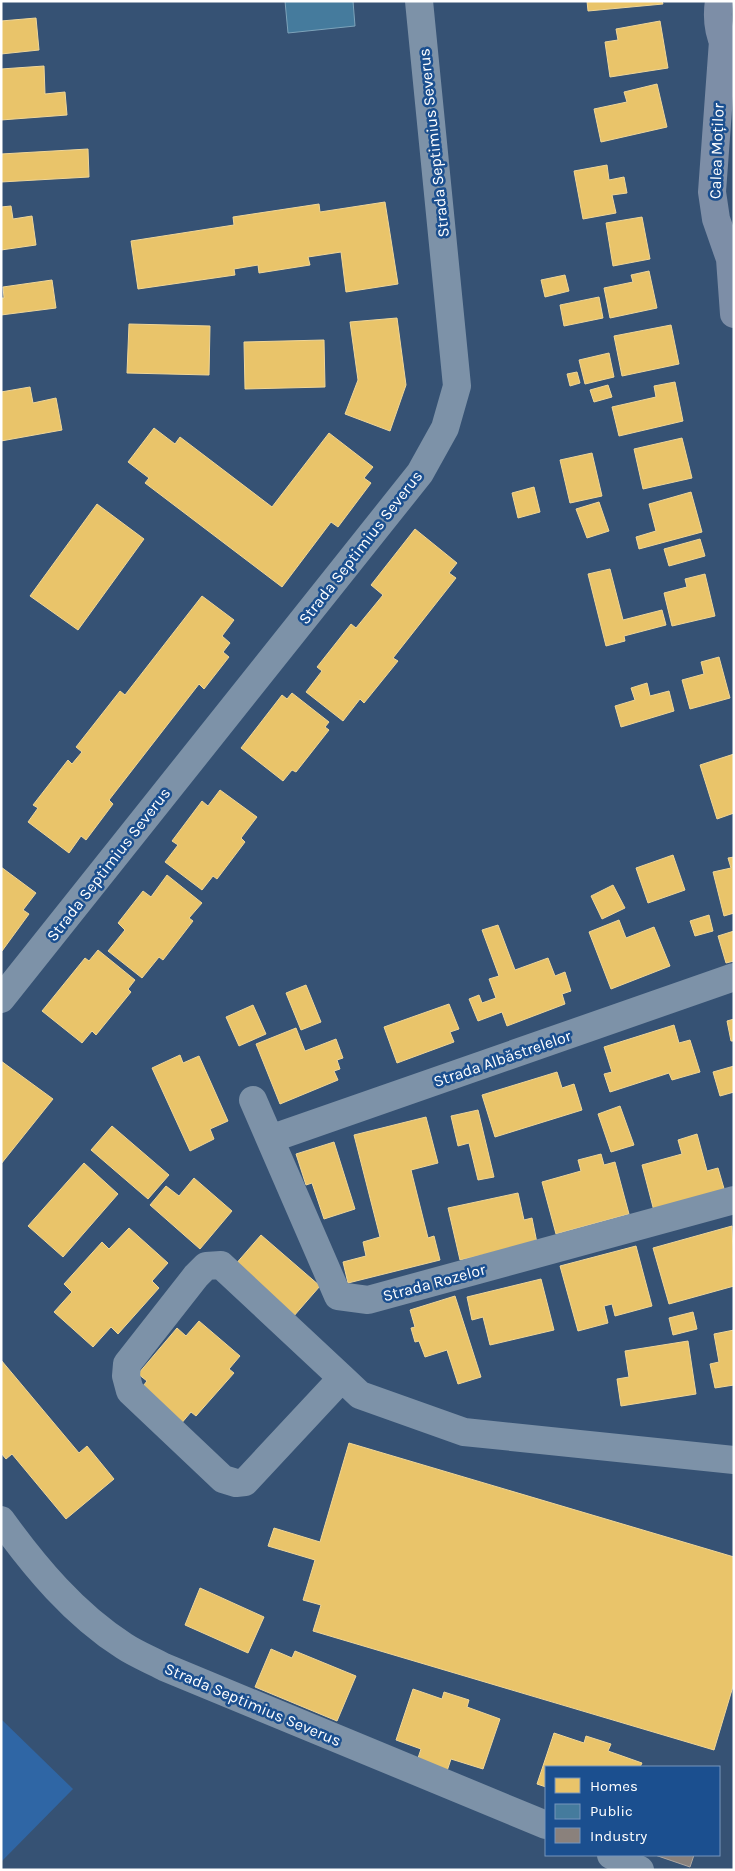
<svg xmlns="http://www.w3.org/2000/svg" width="735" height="1871" viewBox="0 0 735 1871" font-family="Karla,sans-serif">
  <rect width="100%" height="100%" fill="#365274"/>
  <path fill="#2f66a5" d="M1 1719 73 1789 1 1862Z"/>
  <path fill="#e9c46a" stroke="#f0d697" d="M587 1H662L663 4 588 11Z
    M36 18 39 50 1 54V21Z
    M660 21 668 68 610 77 605 42 618 40 616 29Z
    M44 66 45 94 65 92 67 115 1 120V69Z
    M657 84 667 127 601 142 594 109 627 102 624 92Z
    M88 149 89 177 1 182V154Z
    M607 165 609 180 624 177 627 193 612 195 616 213 583 219 574 171Z
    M385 202 398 284 346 292 341 252 308 257 310 265 259 273 258 265 234 269 235 275 138 289 131 241 234 225 233 217 319 204 320 212Z
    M11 206 13 219 32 216 36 245 1 250V207Z
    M642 217 650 259 613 266 606 223Z
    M649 271 657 308 610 318 604 288 633 282 631 275Z
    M565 275 569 291 545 297 541 280Z
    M52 280 56 308 1 315V298H4L3 287Z
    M599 297 603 318 564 326 560 305Z
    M397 318 406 385 390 431 345 414 358 380 350 322Z
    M129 324 210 326 209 375 127 373Z
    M671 325 679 364 622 376 614 336Z
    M324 340 325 387 245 389 244 342Z
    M609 353 614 377 585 384 579 360Z
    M577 372 580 383 570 386 567 374Z
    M675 382 683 421 619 436 612 407 656 397 654 386Z
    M608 385 612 397 594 402 590 390Z
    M30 387 33 403 56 398 62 430 1 441V392Z
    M154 428 175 444 180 437 272 507 329 433 373 467 364 478 371 483 338 527 331 522 282 587 145 483 149 478 128 462Z
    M682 438 692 478 643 489 634 449Z
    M592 453 602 496 570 503 560 460Z
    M534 487 540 512 518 518 512 493Z
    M691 492 702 532 639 549 636 537 656 531 649 504Z
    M599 502 609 531 587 538 576 509Z
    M97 504 144 539 78 630 30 596Z
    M415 529 457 563 449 573 456 578 393 658 398 661 364 703 360 699 343 721 306 692 322 671 317 667 351 624 356 628 383 595 371 585Z
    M700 539 705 556 669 566 664 549Z
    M610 569 623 620 662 610 666 625 624 636 625 641 606 646 588 574Z
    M705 574 715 616 672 626 664 593 687 587 685 579Z
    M202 596 234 620 222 636 230 643 223 652 229 657 204 689 199 684 109 800 113 804 86 840 81 836 69 853 28 822 38 808 33 805 68 760 72 764 82 752 76 747 120 691 125 695Z
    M719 657 730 698 690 709 682 680 704 674 701 662Z
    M647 683 650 696 669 691 674 711 621 727 615 706 635 700 631 688Z
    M292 693 329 722 325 727 329 730 296 772 292 770 283 781 241 748 282 695 287 699Z
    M734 754V813L717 819 700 765Z
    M220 790 257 817 241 838 245 842 217 879 213 876 202 890 165 862 178 845 172 841 202 801 208 806Z
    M673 855 685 890 648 903 636 868Z
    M734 857V913L724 916 713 872 731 868 728 858Z
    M1 867 36 893 23 910 29 914 2 951Z
    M167 875 202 903 189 918 193 921 163 960 159 957 142 978 108 951 125 930 118 923 143 891 151 897Z
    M613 885 625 908 602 919 591 896Z
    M709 915 713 931 695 936 690 921Z
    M619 920 626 938 654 927 670 966 611 989 589 932Z
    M498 925 515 970 548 958 555 976 565 972 571 991 562 994 565 1004 507 1026 502 1012 478 1021 469 999 479 995 482 1003 496 998 489 979 499 976 482 930Z
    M734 931V961L726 963 718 936Z
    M98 950 135 980 128 989 131 992 96 1035 92 1031 82 1043 42 1011 85 958 89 961Z
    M306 985 321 1022 301 1030 286 993Z
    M449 1004 459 1029 450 1032 454 1042 397 1063 384 1027Z
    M253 1005 266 1034 239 1046 226 1017Z
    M734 1019V1041H731L727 1021Z
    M674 1025 679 1043 690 1040 700 1072 672 1080 669 1073 610 1092 604 1074 612 1072 604 1047Z
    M296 1028 305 1051 336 1039 343 1058 337 1060 340 1069 334 1071 338 1080 280 1104 256 1044Z
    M180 1055 183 1063 199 1056 228 1121 210 1129 214 1139 190 1151 152 1068Z
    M1 1061 53 1099 1 1164Z
    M734 1066V1092L720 1096 713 1072Z
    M557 1072 562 1088 574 1084 582 1110 495 1137 482 1095Z
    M620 1106 634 1145 611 1152 598 1114Z
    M478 1110 494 1177 478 1180 469 1143 458 1146 451 1116Z
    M426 1117 438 1163 411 1170 428 1238 434 1236 440 1260 348 1283 343 1262 366 1256 363 1242 380 1237 354 1135Z
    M112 1126 169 1175 148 1199 91 1150Z
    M697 1134 707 1171 718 1168 725 1192 654 1211 642 1165 682 1154 678 1140Z
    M334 1142 355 1209 324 1219 312 1183 306 1185 296 1154Z
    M601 1154 604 1165 615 1162 629 1214 556 1234 542 1182 581 1171 578 1160Z
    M84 1163 118 1194 63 1257 28 1226Z
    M194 1178 232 1211 200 1249 150 1205 166 1186 179 1196Z
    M518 1193 524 1220 532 1218 537 1243 460 1260 448 1208Z
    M732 1226 734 1286 669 1304 653 1248Z
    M129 1228 168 1263 152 1281 159 1288 118 1334 111 1327 93 1347 54 1312 72 1292 64 1284 102 1242 109 1249Z
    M261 1235 320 1286 293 1317 234 1266Z
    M636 1246 652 1306 615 1316 612 1304 604 1306 608 1323 578 1331 560 1266Z
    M541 1279 554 1330 490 1345 483 1317 472 1320 467 1297Z
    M455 1296 481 1377 458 1384 447 1350 425 1357 419 1341 415 1342 411 1328 415 1327 410 1310Z
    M693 1312 697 1329 673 1335 669 1318Z
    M199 1321 240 1356 229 1369 234 1373 196 1416 191 1412 180 1425 140 1390 147 1381 138 1374 177 1328 186 1336Z
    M734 1330V1385L715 1388 710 1364 719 1362 714 1334Z
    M688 1341 696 1394 621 1406 617 1379 629 1377 625 1351Z
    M1 1360 79 1453 87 1446 114 1479 66 1519 12 1454 6 1459 1 1453Z
    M349 1443 734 1557V1683L714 1750 313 1631 321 1605 303 1600 315 1560 268 1546 274 1528 320 1542Z
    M200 1588 264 1617 248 1653 185 1625Z
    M271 1649 292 1658 295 1651 356 1676 337 1721 255 1687Z
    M413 1689 442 1699 444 1692 469 1700 467 1707 500 1719 483 1769 451 1759 447 1771 417 1761 421 1749 396 1740Z
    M554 1733 584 1743 586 1736 611 1744 608 1751 642 1763 640 1767H546V1787L537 1784Z"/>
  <path fill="#457b9d" stroke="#7da3ba" d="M285 1H353L355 26 288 33Z"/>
  <path fill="#8a817c" stroke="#ada7a3" d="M655 1855H694L690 1867Z"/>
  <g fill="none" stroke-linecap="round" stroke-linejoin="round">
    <path stroke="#7d92a8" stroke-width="28" d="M1 999 420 473 445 428 457 386 419 1
      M253 1100 338 1296 368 1300 734 1200
      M270 1139 734 977
      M342 1378 245 1482 236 1483 223 1479 130 1391 126 1376 127 1364 196 1276 206 1266 221 1265 342 1378 360 1395 464 1432 734 1460
      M1 1520C35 1567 74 1614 124 1646 136 1654 151 1660 164 1667L546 1825
      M611 1855 640 1870"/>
    <path stroke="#7d8ea7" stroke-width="28" d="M719 1C716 20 719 42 732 56
      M723 41 712 192 716 219 730 259
      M732 240 730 259 734 314"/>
  </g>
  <g text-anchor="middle" stroke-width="5" stroke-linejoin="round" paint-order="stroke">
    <g font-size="16" fill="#fff" stroke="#1b4f8f">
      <text transform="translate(433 143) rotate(-96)" y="6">Strada Septimius Severus</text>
      <text transform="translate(716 151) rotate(-88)" y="6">Calea Moților</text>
      <text transform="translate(360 547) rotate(-52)" y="6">Strada Septimius Severus</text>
      <text transform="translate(108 864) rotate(-52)" y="6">Strada Septimius Severus</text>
      <text transform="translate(502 1058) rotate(-19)" y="6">Strada Albăstrelelor</text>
      <text transform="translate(434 1282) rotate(-15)" y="6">Strada Rozelor</text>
      <text transform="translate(253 1704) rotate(23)" y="6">Strada Septimius Severus</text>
    </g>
  </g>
  <rect width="735" height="1871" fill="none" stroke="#ffffff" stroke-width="5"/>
  <rect x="545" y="1766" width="175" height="90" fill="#1b4f8f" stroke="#7695bc"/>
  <rect x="555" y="1778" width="25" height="15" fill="#e9c46a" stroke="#7695bc"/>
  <text x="590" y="1791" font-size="15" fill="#ffffff">Homes</text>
  <rect x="555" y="1804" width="25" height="15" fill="#457b9d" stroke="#7695bc"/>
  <text x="590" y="1816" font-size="15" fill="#ffffff">Public</text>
  <rect x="555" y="1828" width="25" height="15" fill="#8a817c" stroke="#7695bc"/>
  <text x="590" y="1841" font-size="15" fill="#ffffff">Industry</text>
</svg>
